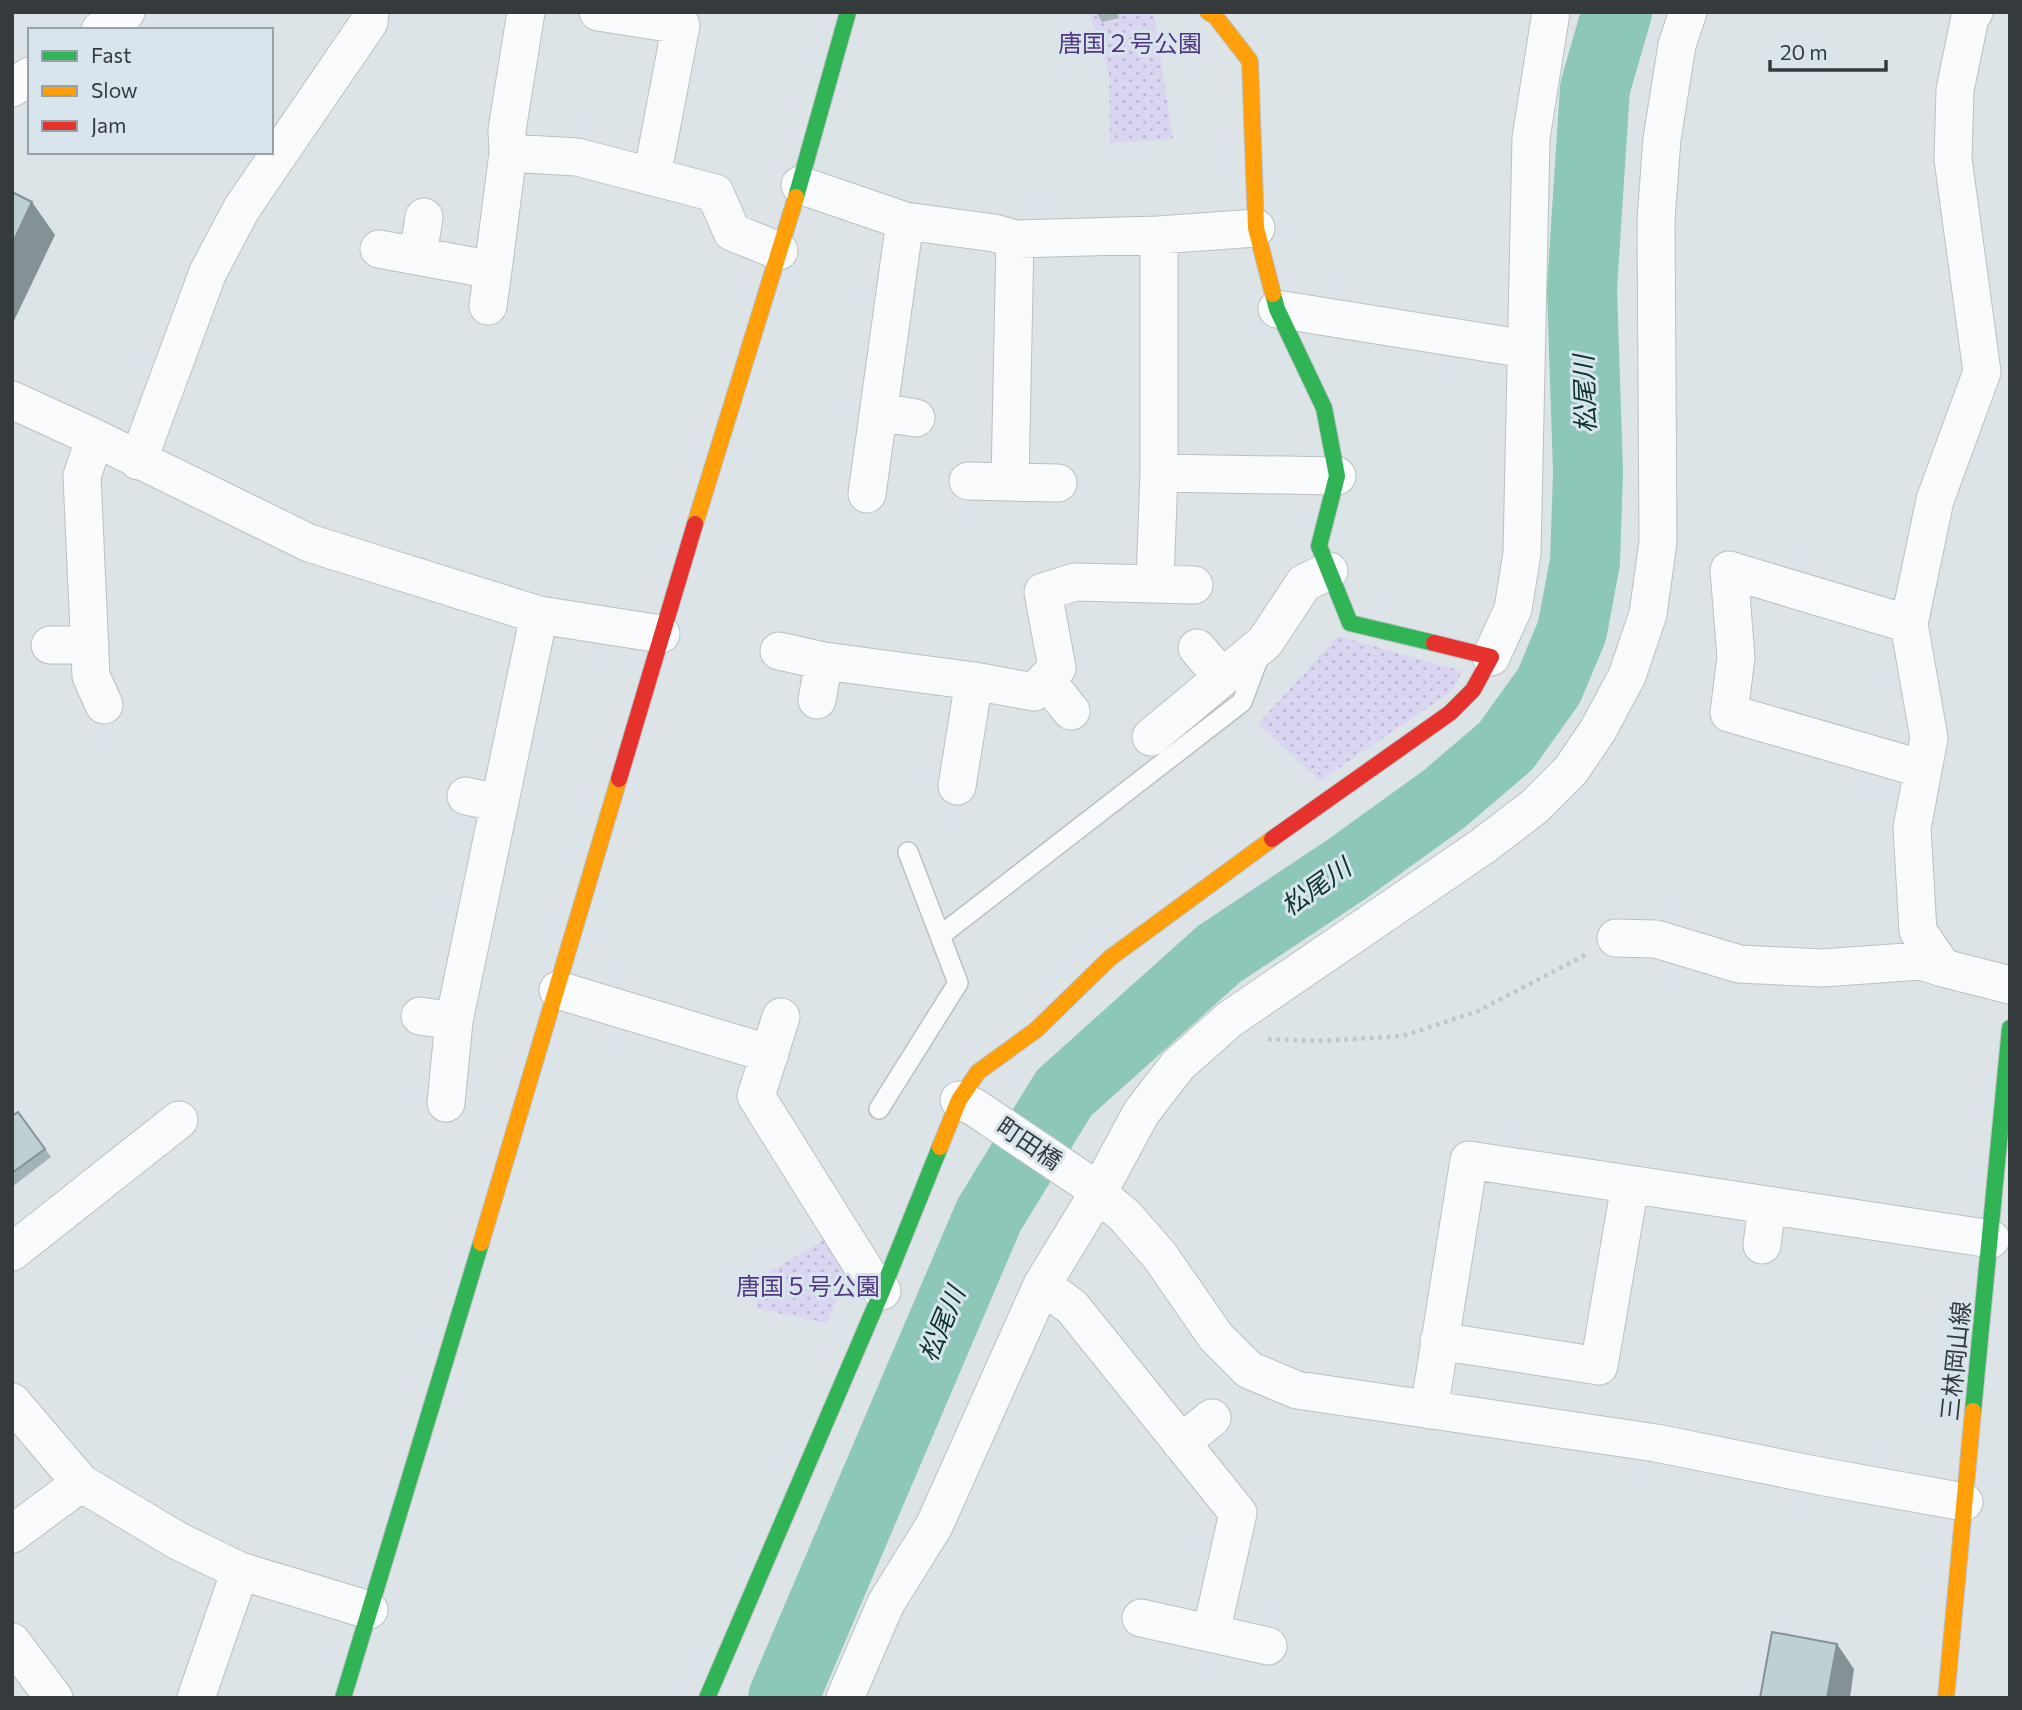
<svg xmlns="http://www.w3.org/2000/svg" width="2022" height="1710" viewBox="0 0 2022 1710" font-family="Commissioner,'Noto Sans JP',sans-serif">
  <defs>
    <pattern id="park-dots" width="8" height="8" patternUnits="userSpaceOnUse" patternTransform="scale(1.75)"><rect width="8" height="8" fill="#dad6f1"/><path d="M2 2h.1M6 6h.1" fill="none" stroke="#bcb8d0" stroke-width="1.8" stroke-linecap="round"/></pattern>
  </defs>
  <rect width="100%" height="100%" fill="#dde4e8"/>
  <path fill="url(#park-dots)" d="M1089 12H1154L1173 139 1110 143 1109 74Z
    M1338 636 1462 671 1452 691 1320 781 1258 724Z
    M826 1239 848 1272 827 1323 755 1308 760 1293V1277Z"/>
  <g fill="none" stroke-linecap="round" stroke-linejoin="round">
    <path stroke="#8cc7b8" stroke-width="70" d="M783 1698 989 1215 1064 1093 1219 954 1347 869 1444 799 1506 746 1549 686 1572 631 1585 562 1588 472 1582 288 1595 88 1617 12"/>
    <defs>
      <path id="lane" d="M941 935 1242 702 1260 654
        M879 1109 958 983 908 852"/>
      <path id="street" d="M598 12 681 25 652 176
        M1974 12 1970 17 1955 90 1953 159 1982 372 1935 500 1909 624 1929 738 1912 828 1918 931 1943 968 2010 985
        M100 30 126 12
        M12 88 30 76
        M508 153 577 157 715 193 732 232 779 251
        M800 185 905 221 994 233 1015 239 1159 235 1256 228
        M1159 235V473L1337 476
        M1015 239 1010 482 1058 483
        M379 249 493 270 508 153 507 130 526 12
        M418 256 424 217
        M488 306 493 270
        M1277 309 1526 349
        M12 400 95 438 309 543 539 615 661 634
        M879 412 916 418
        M95 438 82 476 91 676 104 705
        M138 461 208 272 242 208 369 22 370 12
        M968 481 1010 482
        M867 494 905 221
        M1155 582 1159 473
        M1909 624 1729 570 1736 657 1729 713 1923 769
        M50 645H90
        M1197 648 1222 677
        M779 651 824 661 974 681 1034 692 1057 668 1043 592 1075 582 1194 585
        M1491 657 1513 609 1522 553 1531 138 1551 12
        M1046 680 1071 711
        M817 700 824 661
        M1151 737 1265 642 1304 583 1329 571
        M957 786 974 681
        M466 796 499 803
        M1616 938 1656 939 1739 964 1822 968 1921 961 1943 968
        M558 990 770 1054
        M420 1016 454 1021
        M781 1017 756 1096 868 1275 882 1291
        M959 1100 974 1107 1084 1181 1125 1216 1160 1256 1216 1337 1249 1370 1297 1390 1656 1443 1825 1477 1964 1502
        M446 1103 454 1021 539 615
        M1762 1245 1767 1205
        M12 1252 179 1120
        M1042 1285 1072 1307 1238 1513 1211 1633
        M1439 1341 1599 1366 1630 1185
        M12 1402 81 1483 178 1541 240 1571 369 1610
        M1429 1410 1469 1160 1991 1239
        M1181 1443 1212 1418
        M12 1534 81 1483
        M1141 1618 1268 1646
        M12 1642 54 1698
        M196 1698 240 1571
        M845 1698 886 1603 934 1526 1042 1285 1098 1193 1141 1113 1178 1065 1230 1019 1483 846 1534 807 1571 770 1598 730 1627 676 1648 614 1658 542 1656 219 1662 139 1677 45 1688 12"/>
      <path id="fast" d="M796 197 848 12
        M1273 294 1277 309 1324 408 1337 476 1319 546 1350 623 1434 643
        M1973 1411 2010 1028
        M343 1698 481 1243
        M707 1698 882 1291 940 1147"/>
      <path id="slow" d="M1208 12 1215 16 1250 61 1256 228 1273 294
        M695 524 796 197
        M940 1147 959 1100 978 1072 1036 1030 1110 958 1272 839
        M481 1243 619 779
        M1946 1698 1973 1411"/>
      <path id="jam" d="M619 779 695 524
        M1272 839 1450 713 1473 690 1491 657 1434 643"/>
    </defs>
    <use href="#lane" stroke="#bac0c3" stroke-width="22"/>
    <use href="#street" stroke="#bac0c3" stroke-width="39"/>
    <use href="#fast" stroke="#bac0c3" stroke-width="18"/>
    <use href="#slow" stroke="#bac0c3" stroke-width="18"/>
    <use href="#jam" stroke="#bac0c3" stroke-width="18"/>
    <path stroke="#c2c4c6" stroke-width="4.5" stroke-dasharray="3.5 5" stroke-linecap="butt" d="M1268 1039 1319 1041 1403 1036 1478 1011 1585 955"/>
    <use href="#lane" stroke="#fafbfc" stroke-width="19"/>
    <use href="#street" stroke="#fafbfc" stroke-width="37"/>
    <use href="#fast" stroke="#30b455" stroke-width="16"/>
    <use href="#slow" stroke="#ff9f0a" stroke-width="16"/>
    <use href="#jam" stroke="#e5322d" stroke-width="16"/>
  </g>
  <path fill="#a3b4b7" d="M1096 12H1117L1119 18 1102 22Z
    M18 1112 51 1157 12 1187V1116Z"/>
  <path fill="#849295" d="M32 202 55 235 12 325V244Z
    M1837 1644 1854 1669 1850 1698H1827Z"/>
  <path fill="#bdd1d5" stroke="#849295" stroke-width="2" d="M12 192 32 202 12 244Z
    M18 1112 45 1149 12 1173V1116Z
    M1772 1632 1837 1644 1827 1698H1760Z"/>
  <g text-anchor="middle" stroke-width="6" stroke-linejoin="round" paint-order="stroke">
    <g font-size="24" fill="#523780" stroke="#d8e5ed">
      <text x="1130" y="52">唐国２号公園</text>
      <text x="808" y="1295">唐国５号公園</text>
    </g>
    <g font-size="24" fill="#353a3d" stroke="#d8e5ed">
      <text transform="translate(1029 1144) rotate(34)" y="8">町田橋</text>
      <text transform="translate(1956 1361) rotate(-84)" y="8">三林岡山線</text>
    </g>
    <g font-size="26" font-style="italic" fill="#0b3329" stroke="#d8e5ed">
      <text transform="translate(1585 394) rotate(-92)" y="9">松尾川</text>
      <text transform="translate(1316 887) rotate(-35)" y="9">松尾川</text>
      <text transform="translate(942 1324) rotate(-67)" y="9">松尾川</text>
    </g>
  </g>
  <rect width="2022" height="1710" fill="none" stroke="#353a3d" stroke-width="28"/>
  <rect x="28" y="28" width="245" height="126" fill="#d8e5ed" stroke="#97a1a7" stroke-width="2"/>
  <rect x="42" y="51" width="35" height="10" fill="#30b455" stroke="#97a1a7" stroke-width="2"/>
  <text x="91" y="63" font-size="21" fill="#353a3d">Fast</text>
  <rect x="42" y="86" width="35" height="10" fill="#ff9f0a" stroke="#97a1a7" stroke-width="2"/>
  <text x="91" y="98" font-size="21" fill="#353a3d">Slow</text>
  <rect x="42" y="121" width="35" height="10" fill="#e5322d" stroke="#97a1a7" stroke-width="2"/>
  <text x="91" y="133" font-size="21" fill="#353a3d">Jam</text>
  <path d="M1770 60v10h116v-10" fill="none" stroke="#353a3d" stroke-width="3.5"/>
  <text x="1780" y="60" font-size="21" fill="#353a3d" stroke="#d8e5ed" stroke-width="5" paint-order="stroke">20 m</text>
</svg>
